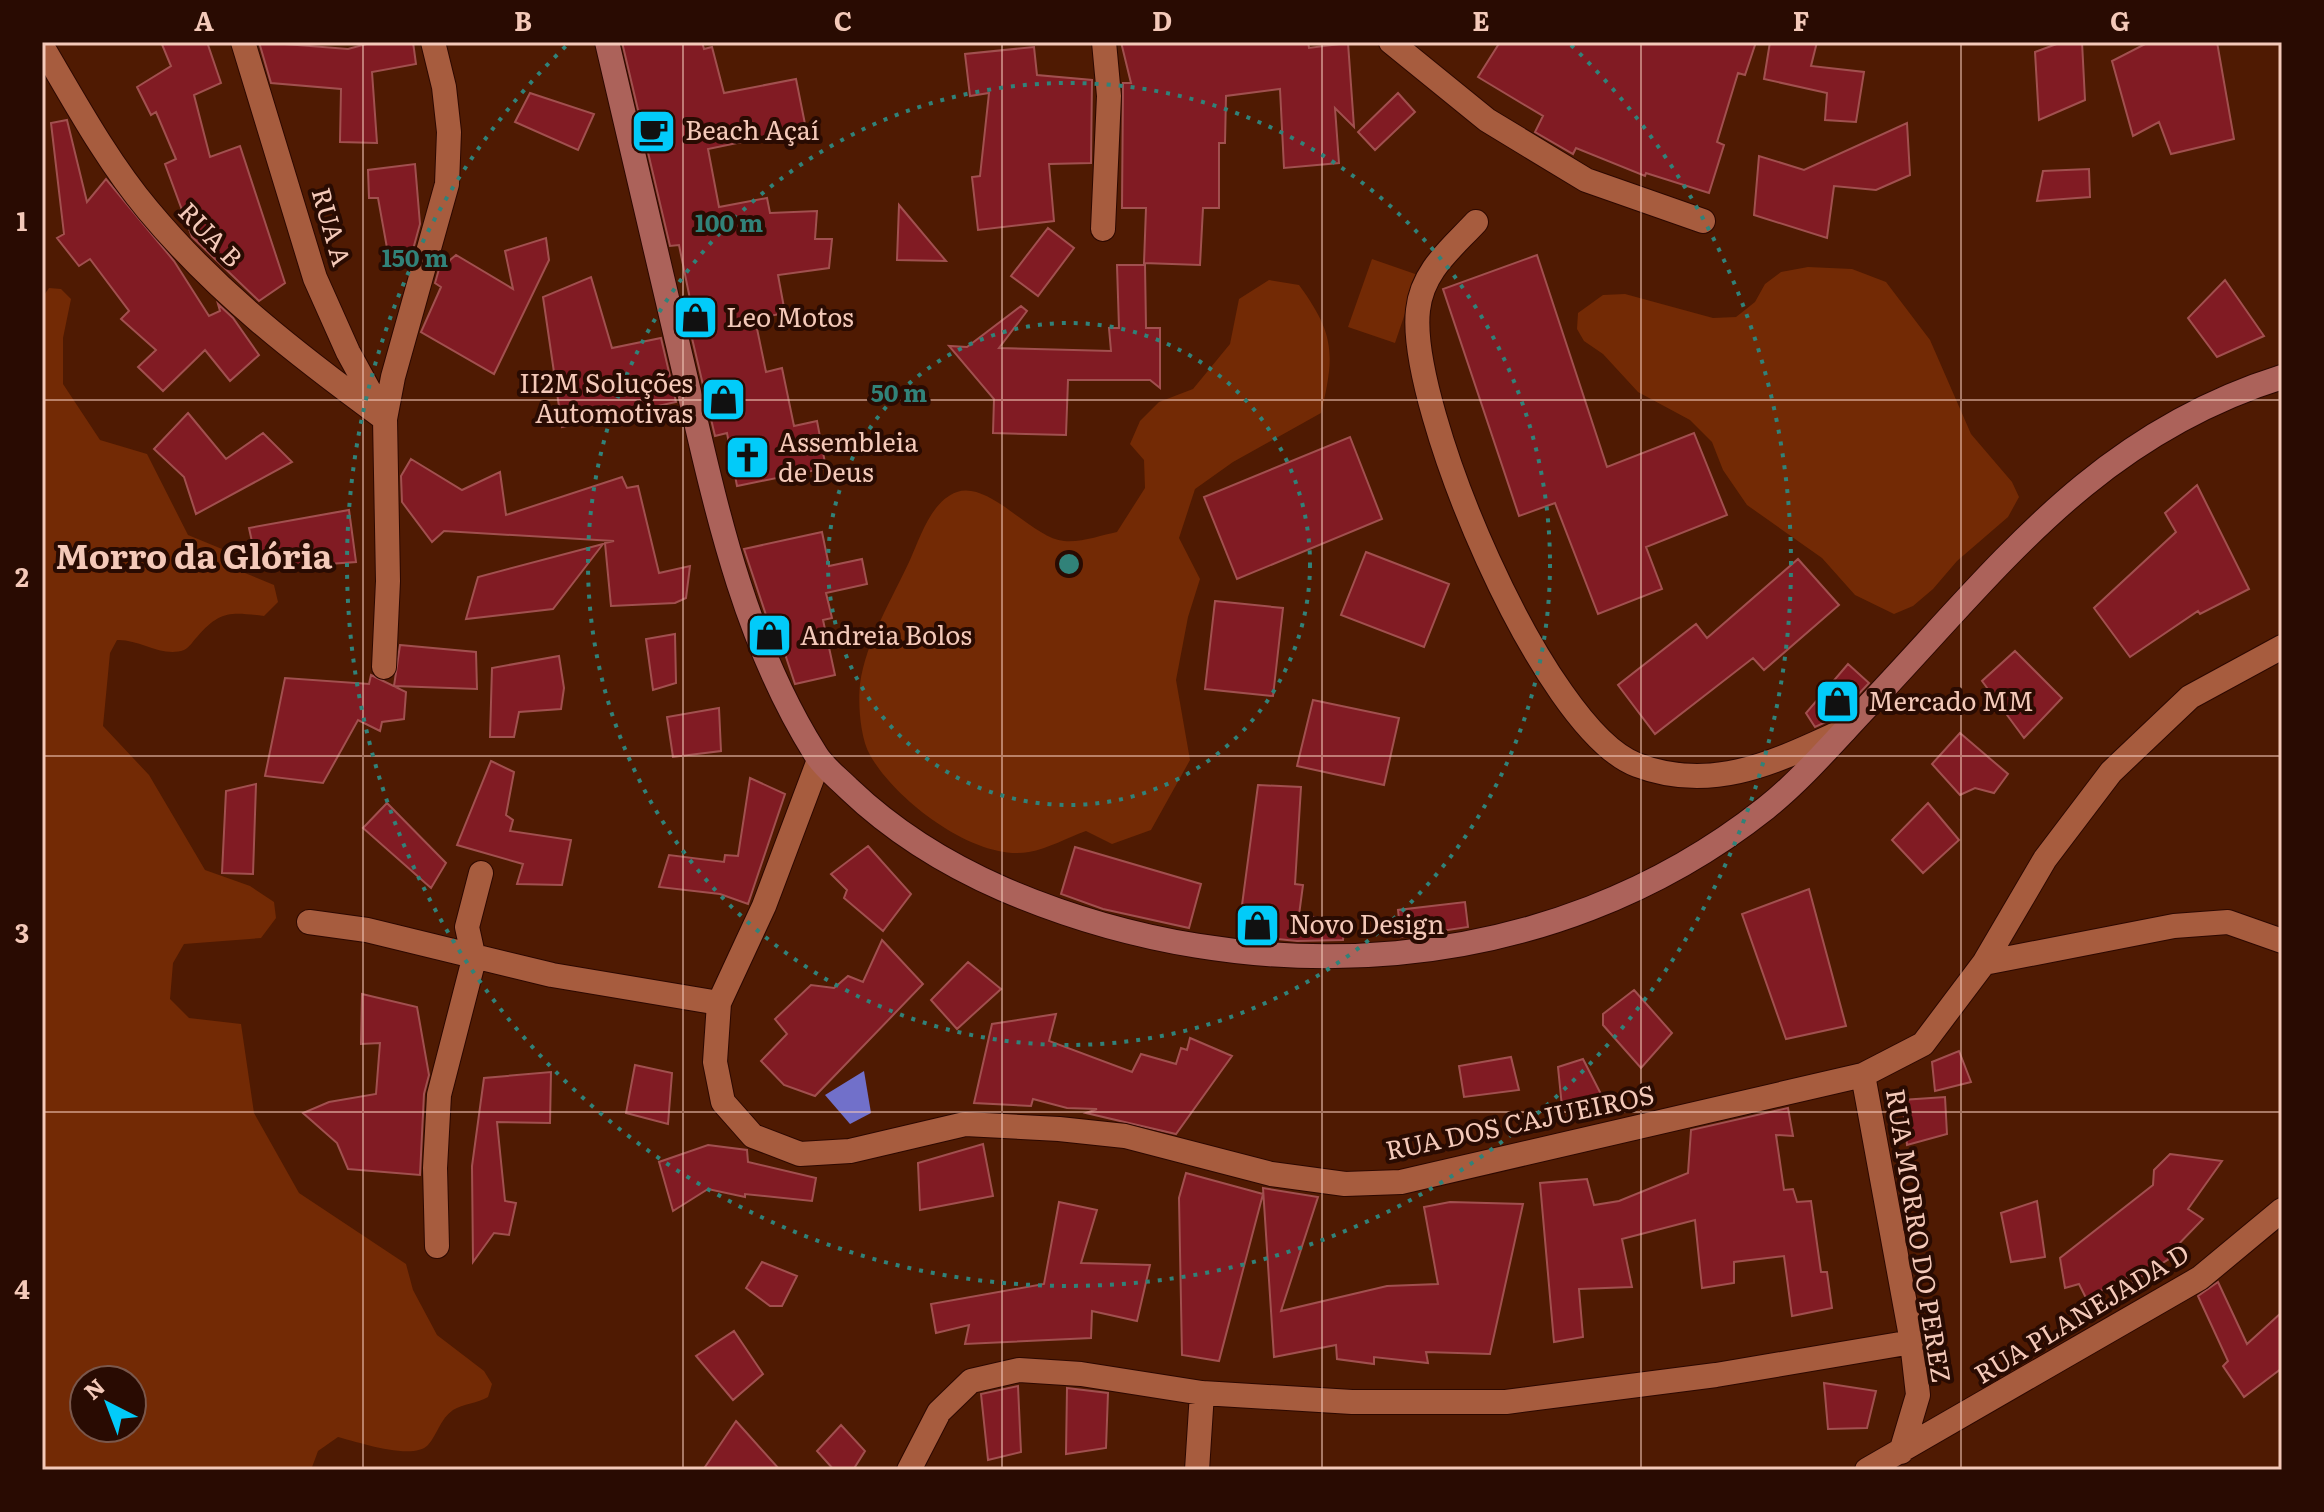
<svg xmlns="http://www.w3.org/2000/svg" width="2324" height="1512" viewBox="0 0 2324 1512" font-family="Literata,serif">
  <rect width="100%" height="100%" fill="#4f1a02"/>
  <path fill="#732a05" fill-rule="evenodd" d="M1372 259 1418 275 1395 343 1348 327Z
    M1808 267 1852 269 1886 282 1930 340 1971 434 2012 482 2019 497 2008 517 1957 561 1933 589 1913 606 1894 614 1855 595 1822 558 1747 505 1723 470 1712 442 1690 420 1638 392 1603 354 1584 341 1577 329 1578 313 1603 295 1625 294 1713 318 1736 317 1755 302 1765 284 1781 272Z
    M1269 280 1299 285C1335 334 1335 355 1321 413L1233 462 1195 489 1179 538 1200 579 1188 617 1176 680 1190 760 1151 830 1112 844 1086 831C1068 837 1048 849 1029 852 976 862 895 800 870 755 860 737 858 704 860 684 866 641 892 599 910 560 920 538 931 501 957 492 990 481 1032 538 1064 541 1080 543 1102 535 1117 532L1145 488 1144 460 1130 444 1140 421 1159 402 1193 389 1230 344 1239 299Z
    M49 288 61 289 71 299 63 338V384L100 440 147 454 188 535 222 549 245 573 274 585 278 602 264 616C231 612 220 610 197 637 193 641 190 647 184 650 162 658 140 639 117 640L110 653 103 726 149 775 205 870 250 886 274 902 276 918 261 938 184 944 173 963 170 999 189 1018 241 1024 254 1113 299 1193 406 1264 413 1290 437 1335 484 1371 492 1384 488 1397C478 1403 463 1404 453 1410 440 1419 437 1435 428 1445 413 1461 358 1442 338 1437L318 1451 311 1470H42V298ZM84 1380H132V1428H84Z"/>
  <path fill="#7170ca" d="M864 1071 871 1113 850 1124 825 1095Z"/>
  <path fill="#811b23" stroke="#a1504f" stroke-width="2" d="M161 42H207L221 83 194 95 210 157 240 146 285 283 259 301 192 237 165 164 176 159 156 112 151 115 137 87 171 66Z
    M259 42 348 49 374 42H413L416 64 372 72 377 143 340 142 341 89 271 83Z
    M622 42H702L704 49 712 47 724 93 796 79 806 129 708 149 719 207 767 198 770 213 817 211 815 239H832L829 268 778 275 785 313 755 319 766 372 782 368 794 426 817 421 826 468 737 486 727 433 715 436 683 300 690 299 679 245 670 246Z
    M1121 42H1308L1309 48 1348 43 1354 127 1335 108 1339 163 1284 168 1280 89 1226 96 1225 143H1219V208H1203L1200 265 1144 263 1146 208H1122L1123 83H1131Z
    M1500 42H1756L1745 75 1738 73 1717 142 1724 145 1709 193 1646 173 1645 176 1576 148 1573 154 1535 132 1543 116 1478 77Z
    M1770 42H1817L1811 66 1864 72 1856 122 1825 120 1827 93 1764 79Z
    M2062 42H2082L2085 100 2039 120 2035 52Z
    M2149 42H2217L2234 139 2171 154 2159 122 2133 136 2112 61Z
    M1034 47 1037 75 1092 80 1091 163 1049 164 1054 221 978 230 972 177 980 176 989 93 970 96 965 54Z
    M530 93 594 114 578 150 515 122Z
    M1398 93 1415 112 1375 150 1358 132Z
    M67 120 87 202 106 179 174 261 209 316 220 311 218 304 233 318 259 355 230 381 205 350 163 391 138 367 156 350 121 319 129 311 90 259 79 266 57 238 64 234 51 123Z
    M1907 123 1910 175 1876 190 1834 186 1827 238 1754 215 1759 156 1804 170Z
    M415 164 420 224 409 264 400 257 389 259 378 198H369L368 170Z
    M2089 169 2090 197 2037 201 2043 171Z
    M899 205 946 261 897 260Z
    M1048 228 1074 248 1038 296 1011 276Z
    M546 238 549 260 494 374 421 332 441 287 435 283 439 269 456 255 513 289 505 251Z
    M1537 255 1607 467 1694 433 1727 515 1646 547 1662 589 1598 614 1555 503 1519 516 1443 289Z
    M1117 265H1145L1146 328H1160V388L1150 380H1068L1066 435 993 433 994 399 949 346 967 347 1021 306 1027 311 999 348 1111 351 1109 328H1119Z
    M591 277 612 348 661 338 676 402 562 427 543 297Z
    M2225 280 2264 336 2217 357 2188 318Z
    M188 413 226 459 263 433 292 462 196 514 184 477 154 449Z
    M1350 437 1382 519 1237 579 1204 497Z
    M411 459 462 490 500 472 506 515 622 477 627 488 638 486 659 573 690 566 686 598 675 603 611 606 605 543 614 541 444 531 432 542 402 502 401 476Z
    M2197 485 2249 589 2200 614 2198 611 2130 657 2094 608 2176 532 2165 513Z
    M349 510 356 562 258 569 249 528Z
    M822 532 829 566 862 559 867 584 826 593 832 618 823 620 835 675 795 684 782 645 778 646 767 618 744 549Z
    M603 544 553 609 466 619 478 577Z
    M1366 552 1449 584 1424 647 1341 615Z
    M1798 559 1839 605 1764 670 1753 658 1655 734 1618 685 1696 624 1707 638Z
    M1215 601 1283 608 1273 696 1205 689Z
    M675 634 676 683 653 690 646 639Z
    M400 645 476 652 477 689 394 686Z
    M2015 651 2062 698 2024 738 1982 681Z
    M559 656 564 688 561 709 519 712 514 737H490L492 668Z
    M1848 664 1869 683 1837 717 1815 727 1806 713Z
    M371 675 406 692 404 719 382 722 380 731 358 720 323 783 265 776 285 678 369 684Z
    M1313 700 1399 718 1384 785 1297 766Z
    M719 708 721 751 673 757 667 717Z
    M1960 733 2008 774 1994 793 1975 788 1960 795 1932 764Z
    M491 761 514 772 506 815 513 820 510 831 571 840 562 885 517 884 523 864 457 845Z
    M750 778 785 794 748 904 720 894 659 887 669 855 724 862 725 855 738 856Z
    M256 784 253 874 222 873 226 791Z
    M1258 785 1301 787 1295 884 1303 885 1299 915 1345 921 1343 940 1297 941 1238 935Z
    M387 803 446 863 431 888 363 828Z
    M1928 803 1959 840 1923 873 1892 840Z
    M868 846 911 894 883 931 844 898 847 890 831 874Z
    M1075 847 1201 884 1189 928 1103 909 1061 894Z
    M1809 889 1846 1026 1786 1039 1742 914Z
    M1465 902 1468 927 1401 937 1398 910Z
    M882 940 923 984 815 1096 784 1085 761 1061 787 1034 775 1019 811 985 834 988 848 976 863 982Z
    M968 962 1001 989 957 1029 931 1000Z
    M1634 990 1672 1033 1641 1068 1603 1025V1014Z
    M362 994 417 1007 429 1075 424 1094 420 1175 348 1169 337 1143 303 1113 329 1102 376 1094 380 1043 361 1044Z
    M1056 1014 1049 1041 1132 1072 1141 1054 1176 1064 1181 1048 1187 1050 1190 1038 1232 1056 1176 1134 1086 1113 1097 1109 1067 1108 1033 1099 1031 1106 974 1103 992 1024Z
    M1959 1051 1971 1082 1935 1091 1932 1062Z
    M1511 1057 1519 1090 1464 1097 1459 1066Z
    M1583 1059 1604 1100 1562 1107 1558 1067Z
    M635 1065 672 1073 668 1124 626 1113Z
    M551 1072 550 1123 497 1122 505 1201 516 1203 509 1235 494 1233 473 1262 472 1166 484 1078Z
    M1945 1097 1947 1134 1907 1145 1902 1100Z
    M1788 1108 1793 1136 1776 1135 1784 1190 1793 1189 1797 1202 1811 1201 1821 1272H1827L1832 1308 1792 1316 1784 1256 1734 1262V1283L1702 1288 1695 1220 1622 1239 1632 1287 1579 1289 1583 1337 1554 1342 1540 1183 1587 1179 1594 1205 1619 1201 1688 1173 1691 1130Z
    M983 1144 993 1196 920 1210 918 1163Z
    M708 1145 747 1150 748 1162 816 1178 812 1201 745 1194V1197L708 1189 673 1211 659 1162Z
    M2170 1154 2222 1161 2188 1209 2203 1219 2169 1254 2172 1257 2133 1282 2131 1276 2086 1298 2079 1284 2065 1288 2060 1258 2153 1185 2154 1170Z
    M1186 1173 1263 1194 1219 1361 1182 1355 1179 1198Z
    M1263 1188 1318 1197 1281 1311 1387 1286 1438 1284 1424 1207 1450 1202 1523 1204 1490 1354 1426 1352 1428 1363 1374 1357V1364L1337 1359 1336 1345 1274 1357Z
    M2037 1201 2045 1257 2011 1262 2001 1213Z
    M1059 1202 1097 1210 1081 1263 1150 1265 1137 1321 1092 1311 1091 1338 965 1344 969 1325 936 1333 931 1304 1044 1284Z
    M762 1262 797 1276 782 1306H770L746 1288Z
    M2218 1282 2247 1344 2282 1312V1368L2244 1397 2223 1366 2228 1361 2198 1296Z
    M734 1331 763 1374 733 1400 696 1356Z
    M1824 1383 1876 1391 1867 1428 1828 1429Z
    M1018 1386 1021 1452 988 1460 981 1394Z
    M1067 1388 1108 1393 1106 1448 1066 1454Z
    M736 1421 780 1470H703Z
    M841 1425 865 1451 853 1470H834L817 1451Z"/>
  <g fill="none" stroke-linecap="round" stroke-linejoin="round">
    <defs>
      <path id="street" d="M243 42 315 278 348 352 382 414
        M1391 42 1487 120 1586 180 1703 221
        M42 46C75 102 107 161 148 210 217 293 299 356 385 419
        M1476 222C1451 249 1422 271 1418 310 1407 405 1543 730 1637 765 1713 794 1777 761 1845 730
        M1103 229 1109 96 1104 42
        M384 667 388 581 385 419 393 377 447 184 449 132 444 87 433 42
        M819 760 764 906 719 1003 715 1062 723 1102 753 1136 800 1154 850 1151 965 1124 1059 1129 1125 1136 1271 1174 1345 1184 1401 1182 1863 1075 1923 1044 1984 963 2045 859 2111 772 2190 697 2282 647
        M309 922 367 930 552 975 719 1003
        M1984 963 2174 926 2228 922 2282 941
        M1863 1075 1912 1342 1918 1395 1901 1452
        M437 1246 435 1168 439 1095 474 959 467 927 481 873
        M909 1470 939 1412 971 1381 1019 1370 1081 1374 1202 1393 1352 1402H1506L1716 1375 1912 1342
        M1197 1470 1202 1393
        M1867 1470 2200 1278 2282 1210"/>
      <path id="secondary" d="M607 42C634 159 661 276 689 392 718 517 746 643 815 753 823 767 837 777 849 789 894 832 946 864 1003 889 1252 996 1549 980 1766 808 1801 780 1831 745 1862 712 1994 574 2090 437 2282 377"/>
    </defs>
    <use href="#street" stroke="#2c0800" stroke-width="26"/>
    <use href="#secondary" stroke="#2c0800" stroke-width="26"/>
    <use href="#street" stroke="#a75c3e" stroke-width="24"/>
    <use href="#secondary" stroke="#ac625a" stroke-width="24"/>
  </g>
  <path fill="none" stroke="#f4c9b9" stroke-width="2" stroke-opacity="0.55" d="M363 42V1470M683 42V1470M1002 42V1470M1322 42V1470M1641 42V1470M1961 42V1470M42 400H2282M42 756H2282M42 1112H2282"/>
  <g fill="none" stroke="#318279" stroke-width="4" stroke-dasharray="4 8">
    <circle cx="1069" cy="564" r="241"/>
    <circle cx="1069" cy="564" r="481"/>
    <path d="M1571 45A722 722 0 1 1 567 45"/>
  </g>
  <defs>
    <symbol id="cafe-square" viewBox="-11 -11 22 22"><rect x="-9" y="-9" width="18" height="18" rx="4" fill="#02cbf9" stroke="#290b02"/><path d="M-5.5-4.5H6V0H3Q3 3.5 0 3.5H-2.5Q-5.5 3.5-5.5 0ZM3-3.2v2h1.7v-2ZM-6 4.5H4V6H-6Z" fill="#111"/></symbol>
    <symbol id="shop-square" viewBox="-11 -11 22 22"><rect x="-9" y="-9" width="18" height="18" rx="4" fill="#02cbf9" stroke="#290b02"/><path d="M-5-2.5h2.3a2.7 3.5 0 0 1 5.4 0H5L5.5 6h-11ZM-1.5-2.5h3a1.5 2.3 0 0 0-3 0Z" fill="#111"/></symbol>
    <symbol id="church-square" viewBox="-11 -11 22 22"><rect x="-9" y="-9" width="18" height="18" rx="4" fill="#02cbf9" stroke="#290b02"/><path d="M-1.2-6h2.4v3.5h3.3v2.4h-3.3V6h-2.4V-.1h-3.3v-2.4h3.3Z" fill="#111"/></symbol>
  </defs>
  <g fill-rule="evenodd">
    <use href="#cafe-square" x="628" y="106" width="51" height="51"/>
    <use href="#shop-square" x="670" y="292" width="51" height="51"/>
    <use href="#shop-square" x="698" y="374" width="51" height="51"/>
    <use href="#church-square" x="722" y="432" width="51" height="51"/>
    <use href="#shop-square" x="744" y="610" width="51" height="51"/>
    <use href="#shop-square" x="1812" y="676" width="51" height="51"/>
    <use href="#shop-square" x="1232" y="900" width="51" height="51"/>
  </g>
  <g text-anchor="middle" stroke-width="8" stroke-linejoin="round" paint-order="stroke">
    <g font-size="26" fill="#f4c9b9" stroke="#290b02" text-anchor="start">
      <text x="685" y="140">Beach Açaí</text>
      <text x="726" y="327">Leo Motos</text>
      <text x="693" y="393" text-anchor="end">II2M Soluções<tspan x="693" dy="30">Automotivas</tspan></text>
      <text x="778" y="452">Assembleia<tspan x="778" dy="30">de Deus</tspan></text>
      <text x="800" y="645">Andreia Bolos</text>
      <text x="1868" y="711">Mercado MM</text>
      <text x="1289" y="934">Novo Design</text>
    </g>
    <g font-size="26" fill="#f4c9b9" stroke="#290b02">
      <text transform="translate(331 227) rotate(74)" y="9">RUA A</text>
      <text transform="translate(210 235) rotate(46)" y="9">RUA B</text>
      <text transform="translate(1520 1123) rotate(-12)" y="9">RUA DOS CAJUEIROS</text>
      <text transform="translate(1918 1236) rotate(81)" y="9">RUA MORRO DO PEREZ</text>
      <text transform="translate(2082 1314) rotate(-31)" y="9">RUA PLANEJADA D</text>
    </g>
    <g font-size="34" font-weight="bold" fill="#f4c9b9" stroke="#290b02">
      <text x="194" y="569">Morro da Glória</text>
    </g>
  </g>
  <circle cx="1069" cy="564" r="12" fill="#318279" stroke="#290b02" stroke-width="4"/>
  <g font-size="24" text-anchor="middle" font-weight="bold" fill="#318279" stroke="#290b02" stroke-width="8" stroke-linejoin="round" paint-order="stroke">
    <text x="729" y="232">100 m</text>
    <text x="415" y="267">150 m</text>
    <text x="899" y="402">50 m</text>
  </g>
  <rect width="2324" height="1512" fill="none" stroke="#290b02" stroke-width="88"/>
  <g transform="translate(108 1404) rotate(318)"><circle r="38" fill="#290b02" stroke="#7a574b" stroke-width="2"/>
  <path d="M0-6L14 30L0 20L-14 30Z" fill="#02cbf9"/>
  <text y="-12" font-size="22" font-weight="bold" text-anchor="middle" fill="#f4c9b9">N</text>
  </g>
  <rect x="44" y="44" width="2236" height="1424" fill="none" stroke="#f4c9b9" stroke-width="3"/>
  <g font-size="26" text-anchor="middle" font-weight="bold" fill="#f4c9b9">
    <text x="204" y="31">A</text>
    <text x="523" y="31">B</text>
    <text x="843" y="31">C</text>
    <text x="1162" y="31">D</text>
    <text x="1481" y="31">E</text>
    <text x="1801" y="31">F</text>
    <text x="2120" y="31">G</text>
    <text x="22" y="231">1</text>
    <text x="22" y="587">2</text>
    <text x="22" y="943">3</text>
    <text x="22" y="1299">4</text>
  </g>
</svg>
